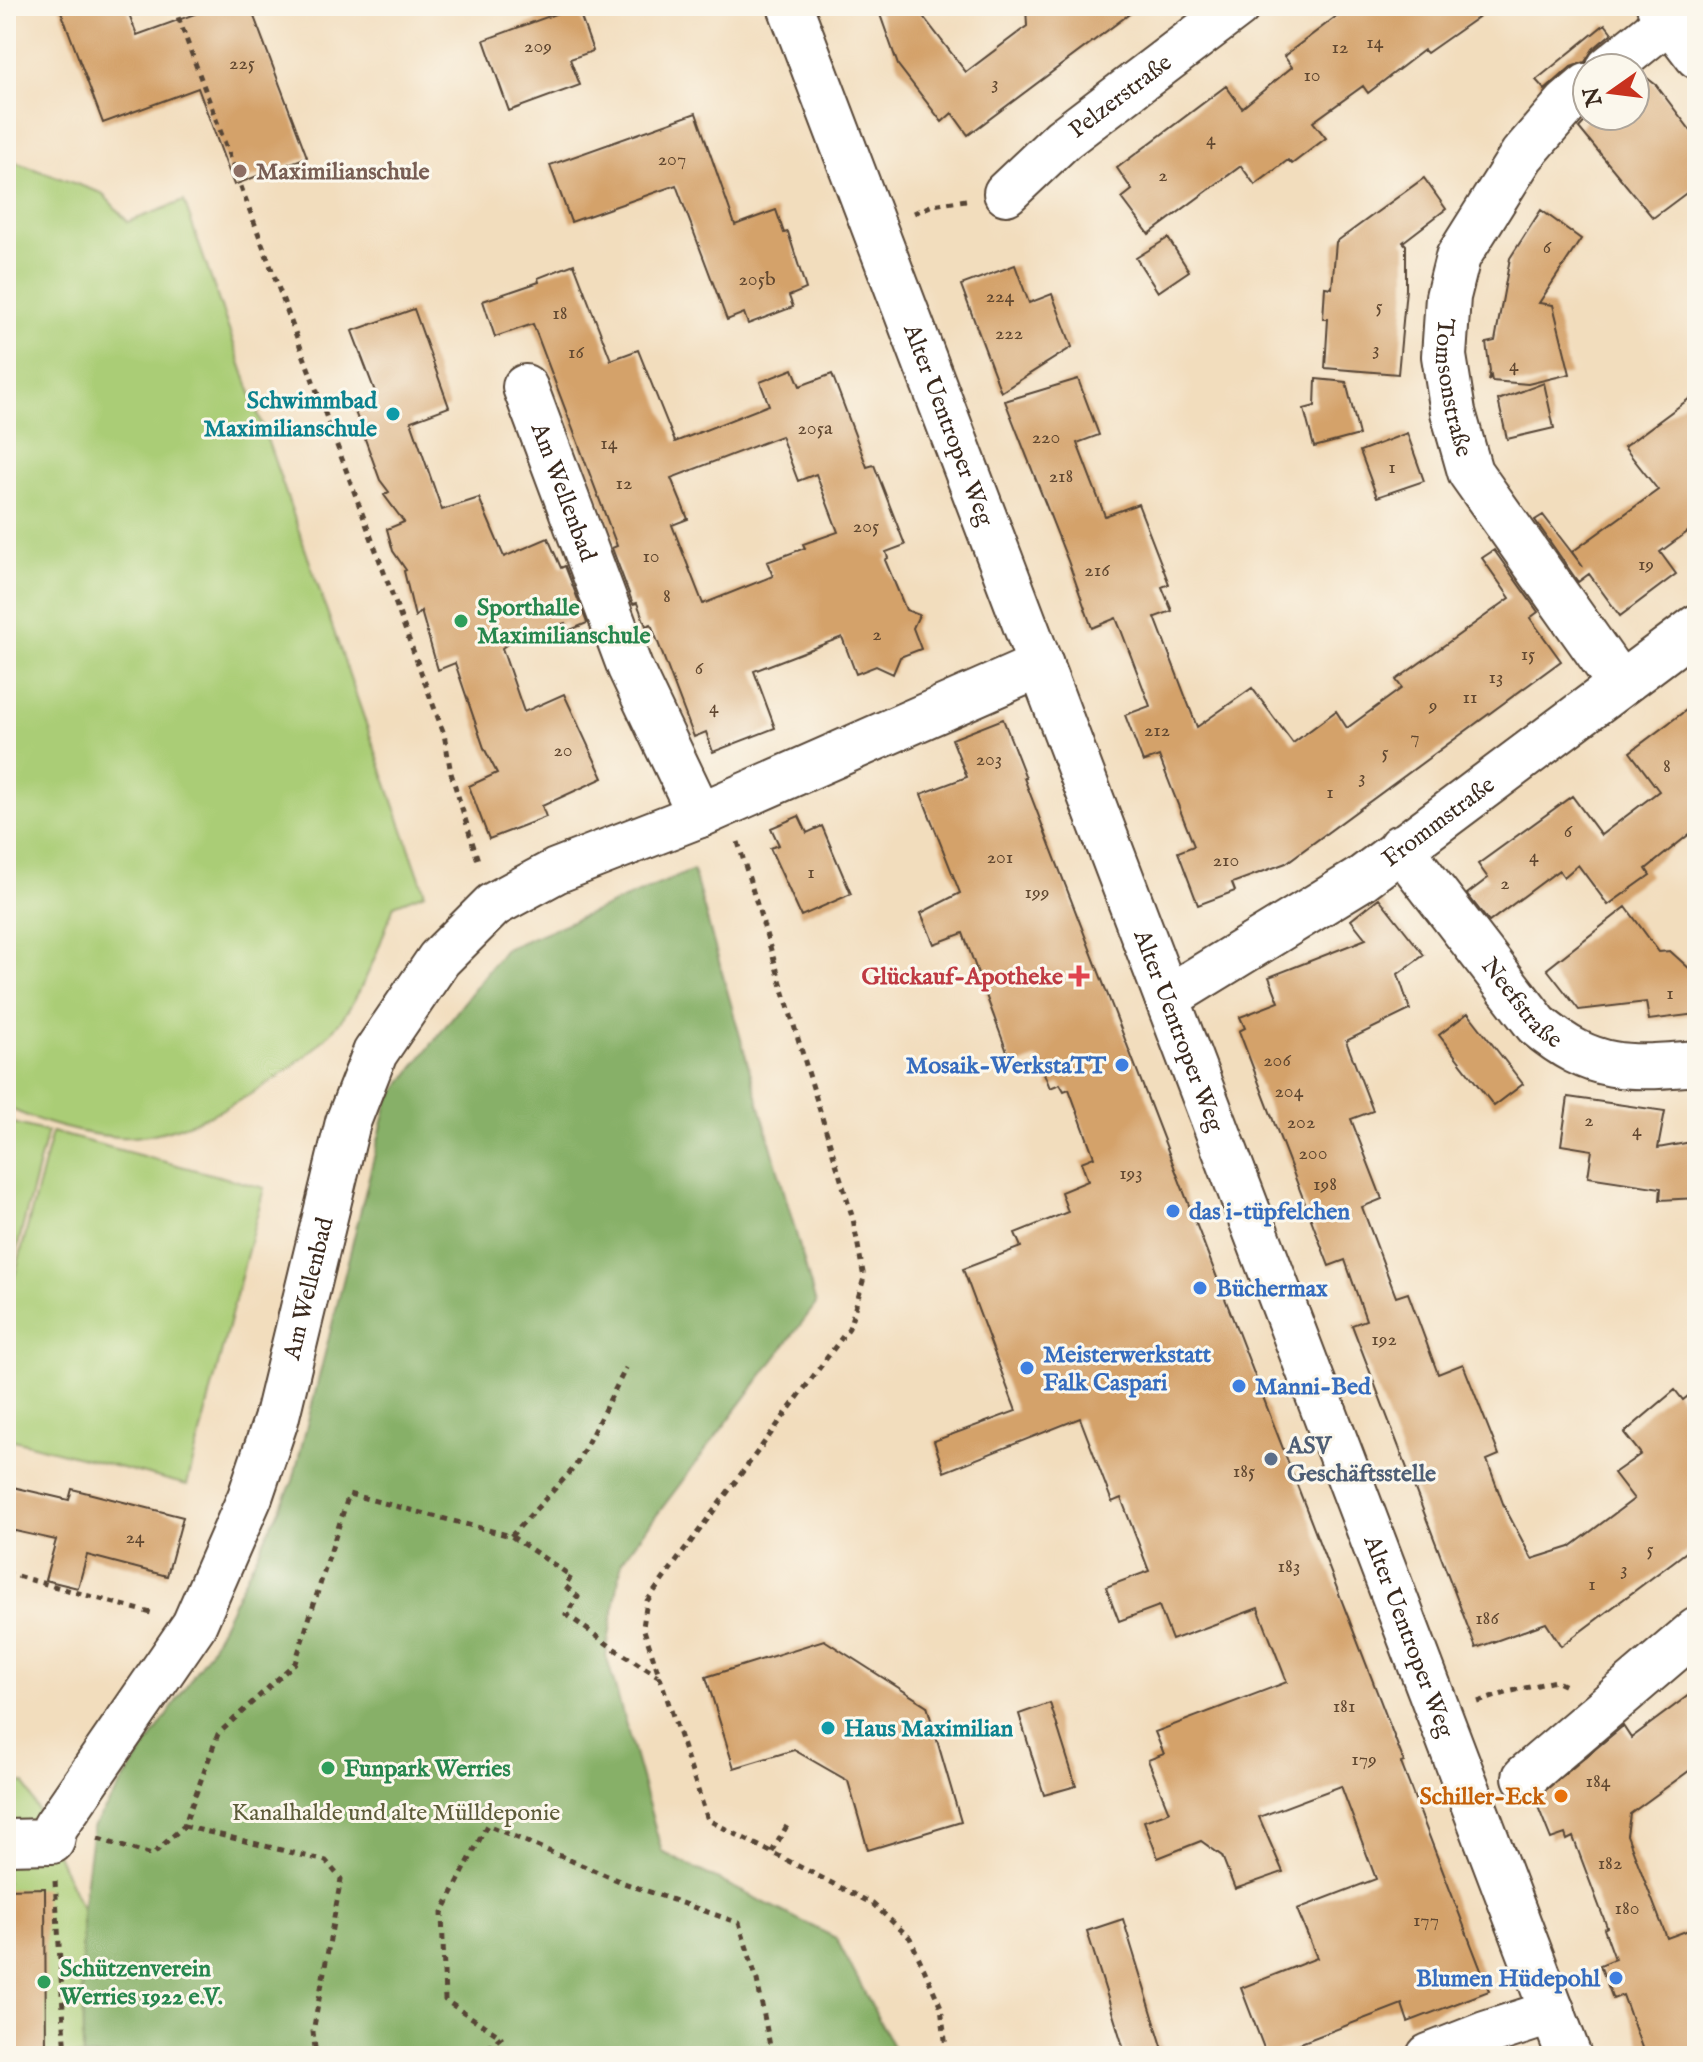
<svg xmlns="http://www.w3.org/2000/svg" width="1703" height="2062" viewBox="0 0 1703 2062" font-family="'IM FELL English',serif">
  <rect width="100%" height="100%" fill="#fbf7ec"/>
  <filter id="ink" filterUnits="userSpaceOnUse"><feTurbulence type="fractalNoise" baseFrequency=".0125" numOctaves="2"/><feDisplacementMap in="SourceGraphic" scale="16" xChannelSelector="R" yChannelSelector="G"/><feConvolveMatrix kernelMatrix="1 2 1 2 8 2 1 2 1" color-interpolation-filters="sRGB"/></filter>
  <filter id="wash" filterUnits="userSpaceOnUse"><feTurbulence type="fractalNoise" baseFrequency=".006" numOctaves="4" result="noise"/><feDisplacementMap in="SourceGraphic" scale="32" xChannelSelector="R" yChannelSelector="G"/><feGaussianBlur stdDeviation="1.8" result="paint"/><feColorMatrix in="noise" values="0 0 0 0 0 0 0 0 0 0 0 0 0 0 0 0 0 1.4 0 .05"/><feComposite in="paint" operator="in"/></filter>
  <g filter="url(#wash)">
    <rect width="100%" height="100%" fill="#f2ddbd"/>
    <path fill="#aacd76" stroke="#727c4a" stroke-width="2" d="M6 159 102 193 128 222 184 201 425 893 394 905C381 943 367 983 344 1016 306 1071 185 1142 118 1137 80 1134 41 1123 6 1107Z
      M6 1121 47 1132 6 1292Z
      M52 1132 264 1188 187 1485 6 1438V1310Z
      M25 1783 82 1909 83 2056H6V1784Z"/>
    <path fill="#87b067" stroke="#616d42" stroke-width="2" d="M693 870 816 1304 622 1561 606 1655 662 1852 836 1938 898 2056H83L82 1909 93 1827 210 1650 293 1481 388 1101 505 949Z"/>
    <g id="blocks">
      <path fill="#d4a26a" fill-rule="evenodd" d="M59 6H126L137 35 195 14 192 6H250L307 157 234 185 198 88 103 123Z
        M577 6 593 51 570 59 580 85 509 111 484 40Z
        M877 6H915L966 72 1027 26 1026 6H1140L968 135 952 113 942 122 898 65Z
        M1350 6H1494L1427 53 1424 50 1368 93 1363 86 1313 122 1326 138 1292 164 1288 160 1255 185 1241 166 1149 234 1122 198 1132 190 1117 168 1226 86 1242 108 1292 67 1284 56Z
        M1605 24 1612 33 1593 49 1585 62 1571 67 1545 90 1536 80Z
        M1642 74 1656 85 1697 139V185L1653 218 1579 128 1590 116H1635V79Z
        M696 113 735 225 776 210 784 233 788 232 806 289 789 296 793 307 748 324 744 313 727 320 676 185 571 222 550 165Z
        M1424 178 1446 209 1403 242 1406 245V289L1398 374 1325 368 1328 319H1323L1325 287 1332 288 1336 242Z
        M1541 210 1581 239 1539 303 1553 305 1570 374 1528 384 1492 381 1491 376 1488 381 1490 371 1486 343 1495 341 1510 258Z
        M1168 238 1189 271 1158 292 1136 258Z
        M574 264 611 360 638 350 675 442 769 405 760 382 793 369 800 386 832 374 867 467 874 465 905 545 886 552 888 558 885 560 906 610 919 615 913 628 921 649 900 657 893 674 876 666 856 674 842 637 754 671 775 728 713 752 706 732 694 737 651 624 646 626 637 603 633 604 612 548 617 546 533 324 495 337 483 301 539 282 538 278ZM781 436 798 481 816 474 838 532 803 544 805 548 767 562 773 576 703 604 672 525 688 519 671 478Z
        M1015 265 1029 303 1052 294 1072 347 1001 392 961 285Z
        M414 309 449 407 411 421 442 510 479 498 504 557 548 538 561 568 565 566 587 623 568 631 565 623 510 642 502 648 524 712 564 694 603 778 542 806 546 817 489 839 469 786 497 773 484 748 455 663 438 670 421 611 415 617 404 571 406 570 393 551 387 529 404 522 384 495 389 492 380 480 353 406 377 397 352 331Z
        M1078 379 1099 435 1077 443 1105 516 1138 504 1169 584 1162 587 1172 611 1155 617 1197 727 1252 688 1293 743 1336 711 1347 728 1402 688 1396 680 1510 598 1482 558 1494 550 1538 612 1530 618 1561 661 1286 863 1232 883 1235 891 1198 905 1178 852 1194 846 1159 756 1143 762 1125 715 1150 706 1121 630 1116 618 1092 628 1068 561 1005 401Z
        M1316 379 1346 382 1359 435 1314 447 1304 409 1315 406Z
        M1544 383 1554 428 1507 439 1498 400Z
        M1697 393V525L1660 552 1676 574 1620 616 1589 574 1578 582 1535 520 1543 515 1583 567 1572 552 1658 490 1624 447Z
        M1407 433 1424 481 1377 497 1360 451Z
        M1697 702V828L1646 869 1650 875 1608 905 1578 865 1564 877 1559 870 1489 922 1467 894 1488 878 1478 864 1572 796 1601 835 1659 791 1630 752Z
        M1003 719 1026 778H1024L1404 1762 1401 1763 1489 1991 1408 2022 1402 2004 1267 2056 1241 1988 1317 1958 1297 1909 1376 1879 1341 1786 1259 1817 1283 1872 1235 1889 1222 1856 1201 1841 1158 1858 1144 1821 1169 1812 1148 1760 1164 1754 1155 1732 1287 1682 1258 1608 1172 1640 1159 1606 1119 1621 1106 1587 1149 1571 1121 1498 1112 1502 1080 1418 944 1472 934 1441 1016 1411 963 1269 1021 1247 1015 1233 1068 1212 1061 1192 1088 1181 1081 1162 1094 1157 1069 1089 1064 1091 1060 1084 1050 1088 1038 1058 1013 1068 963 933 934 944 921 913 960 893 921 794 967 777 952 739Z
        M799 816 807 833 822 826 851 894 801 916 770 848 779 845 771 828Z
        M1379 898 1424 955 1398 974 1410 1010 1346 1041 1373 1111 1351 1119 1382 1199 1362 1207 1396 1297 1408 1293 1438 1374 1463 1364 1499 1455 1487 1460 1504 1506 1532 1559 1570 1547 1634 1499 1614 1473 1641 1454 1624 1433 1675 1390 1683 1400 1697 1389V1544L1561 1646 1546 1623 1476 1648 1352 1325 1366 1320 1345 1260 1329 1266 1239 1031 1245 1028 1240 1017 1279 1002 1269 977 1366 939 1351 920Z
        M1626 907 1659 952 1670 951 1691 970 1697 1014 1649 1020 1646 1002 1579 1010 1547 969Z
        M1468 1013 1523 1084 1494 1106 1439 1035Z
        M1568 1097 1665 1111 1658 1148 1697 1141V1198L1660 1200 1661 1188 1588 1177 1592 1150 1561 1145Z
        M13 1487 69 1500 72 1489 183 1517 167 1576 87 1555 78 1588 45 1580 56 1540 6 1529Z
        M824 1640 927 1706 961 1822 868 1850 848 1781 794 1750 734 1768 706 1677Z
        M1697 1689V1765L1630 1814 1627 1835 1667 1938 1697 1927V2056H1645L1623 1995 1613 1999 1600 1965 1615 1959 1604 1929 1607 1927 1573 1837 1567 1840 1565 1834 1551 1839 1535 1799 1623 1726 1631 1738Z
        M1050 1703 1076 1786 1044 1795 1019 1714Z
        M45 1888 46 2056H6V1889Z
        M1123 1919 1165 2056H1126L1087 1931Z"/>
    </g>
  </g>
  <g filter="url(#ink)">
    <use href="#blocks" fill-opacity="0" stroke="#564536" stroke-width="2"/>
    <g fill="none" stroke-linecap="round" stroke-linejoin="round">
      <defs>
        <g id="minor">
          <path id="s1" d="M790 6 1569 2056"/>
          <path d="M1659 6 1697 56"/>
          <path d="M1609 68 1686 6"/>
          <path id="s2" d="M1587 86 1567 103 1522 155 1458 257 1448 297 1444 356 1453 412 1470 472 1620 684"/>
          <path id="s3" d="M1006 193 1063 139 1238 6"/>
          <path id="s4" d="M525 387 630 668 700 815"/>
          <path id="s5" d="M1400 847 1537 1025C1593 1072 1628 1069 1697 1063"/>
          <path id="s6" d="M1167 998 1361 879 1697 627"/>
          <path d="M1525 1777 1697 1630"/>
          <path id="s7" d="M6 1842 52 1841 55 1827 194 1625 250 1497 276 1420 348 1122 375 1053 439 959 493 905 556 871 700 815 1041 665"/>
          <path d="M1429 2056 1485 2034 1553 2012"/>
        </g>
      </defs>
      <use href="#minor" stroke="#564536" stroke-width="48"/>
      <path stroke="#564536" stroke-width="5" stroke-dasharray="6 6" stroke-linecap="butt" d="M174 6 444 734 451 773 479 864
        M914 213 933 205 966 200
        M738 842 853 1219 864 1278 849 1328 647 1601 643 1627 708 1820 873 1904 910 1938 941 2007 947 2056
        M511 1536 575 1467 626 1368
        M6 1573 151 1613
        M1478 1702 1512 1691 1555 1681 1568 1687
        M184 1826 326 1861 341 1879 313 2032 316 2056
        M98 1839 152 1855 184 1826 218 1734 295 1663 349 1494 511 1536 571 1576 565 1586 578 1597 566 1614 613 1648 658 1676
        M772 1852 789 1822
        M55 1881 66 2056
        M478 2056 501 2037 445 2000 442 1913 487 1825 624 1883 739 1923 757 1980 772 2056"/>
      <use href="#minor" stroke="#fff" stroke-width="44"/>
    </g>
  </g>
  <circle fill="#8d6e63" stroke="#fbf7ec" stroke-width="3" cx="240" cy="171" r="8"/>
  <g fill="#0f9aa8" stroke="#fbf7ec" stroke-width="3">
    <circle cx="393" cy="414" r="8"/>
    <circle cx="828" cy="1728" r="8"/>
  </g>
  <g fill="#2e9e5b" stroke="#fbf7ec" stroke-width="3">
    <circle cx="461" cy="621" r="8"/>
    <circle cx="328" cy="1768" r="8"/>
    <circle cx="44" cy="1982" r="8"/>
  </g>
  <path fill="#e0444e" stroke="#fbf7ec" stroke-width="3" d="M1075 964h8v8h8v8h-8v8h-8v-8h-8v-8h8z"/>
  <g fill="#3f7fe0" stroke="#fbf7ec" stroke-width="3">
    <circle cx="1122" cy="1065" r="8"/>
    <circle cx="1173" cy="1211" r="8"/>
    <circle cx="1200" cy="1288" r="8"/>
    <circle cx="1027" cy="1368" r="8"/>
    <circle cx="1239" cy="1386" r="8"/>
    <circle cx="1616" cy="1978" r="8"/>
  </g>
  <circle fill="#5c6f8a" stroke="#fbf7ec" stroke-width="3" cx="1271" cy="1459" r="8"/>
  <circle fill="#e8710a" stroke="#fbf7ec" stroke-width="3" cx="1561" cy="1796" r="8"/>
  <g text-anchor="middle" stroke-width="6" stroke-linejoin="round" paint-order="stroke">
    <g font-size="20" fill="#614831">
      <text x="1375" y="48">14</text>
      <text x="538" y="52">209</text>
      <text x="1340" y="53">12</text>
      <text x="242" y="69">225</text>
      <text x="1312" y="81">10</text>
      <text x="995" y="89">3</text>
      <text x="1211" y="145">4</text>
      <text x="672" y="165">207</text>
      <text x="1163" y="181">2</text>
      <text x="1547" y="253">6</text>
      <text x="757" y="285">205b</text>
      <text x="1000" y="302">224</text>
      <text x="1379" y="312">5</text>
      <text x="560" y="319">18</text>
      <text x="1009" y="339">222</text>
      <text x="1376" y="355">3</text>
      <text x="576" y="358">16</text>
      <text x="1514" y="371">4</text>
      <text x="815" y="434">205a</text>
      <text x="1046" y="443">220</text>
      <text x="609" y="449">14</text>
      <text x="1392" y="473">1</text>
      <text x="1061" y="482">218</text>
      <text x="624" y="489">12</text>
      <text x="866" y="532">205</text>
      <text x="651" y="562">10</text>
      <text x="1646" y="570">19</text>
      <text x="1097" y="576">216</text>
      <text x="667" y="602">8</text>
      <text x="877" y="640">2</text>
      <text x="1528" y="660">15</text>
      <text x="699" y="674">6</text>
      <text x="1496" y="683">13</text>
      <text x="1470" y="703">11</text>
      <text x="1433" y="711">9</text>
      <text x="714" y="713">4</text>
      <text x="1157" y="736">212</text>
      <text x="1415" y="743">7</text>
      <text x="563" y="756">20</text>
      <text x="1385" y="758">5</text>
      <text x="989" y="765">203</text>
      <text x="1667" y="772">8</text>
      <text x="1362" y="783">3</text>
      <text x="1330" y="798">1</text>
      <text x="1568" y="837">6</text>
      <text x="1534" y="862">4</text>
      <text x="1000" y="863">201</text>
      <text x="1226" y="866">210</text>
      <text x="811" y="878">1</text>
      <text x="1505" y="889">2</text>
      <text x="1037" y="898">199</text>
      <text x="1670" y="999">1</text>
      <text x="1277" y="1066">206</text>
      <text x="1289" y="1097">204</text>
      <text x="1589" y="1126">2</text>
      <text x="1301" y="1128">202</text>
      <text x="1637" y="1136">4</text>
      <text x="1313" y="1159">200</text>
      <text x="1131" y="1179">193</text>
      <text x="1325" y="1190">198</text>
      <text x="1384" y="1345">192</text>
      <text x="1244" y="1477">185</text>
      <text x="135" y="1543">24</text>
      <text x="1650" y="1555">5</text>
      <text x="1289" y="1572">183</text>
      <text x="1624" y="1575">3</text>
      <text x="1592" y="1590">1</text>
      <text x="1487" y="1624">186</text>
      <text x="1344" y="1712">181</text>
      <text x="1364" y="1765">179</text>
      <text x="1598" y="1787">184</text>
      <text x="1610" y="1869">182</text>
      <text x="1627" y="1914">180</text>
      <text x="1426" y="1926">177</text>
    </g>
    <g font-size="24" fill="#3b2a1e" stroke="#fbf7ec">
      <text dy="8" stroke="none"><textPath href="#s3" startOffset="150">Pelzerstraße</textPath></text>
      <text dy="8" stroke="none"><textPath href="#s2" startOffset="348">Tomsonstraße</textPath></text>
      <text dy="8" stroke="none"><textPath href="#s1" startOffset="448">Alter Uentroper Weg</textPath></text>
      <text dy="8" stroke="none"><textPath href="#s4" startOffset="112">Am Wellenbad</textPath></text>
      <text dy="8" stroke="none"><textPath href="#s6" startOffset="324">Frommstraße</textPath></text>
      <text dy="8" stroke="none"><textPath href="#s5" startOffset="198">Neefstraße</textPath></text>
      <text dy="8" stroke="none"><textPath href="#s1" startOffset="1096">Alter Uentroper Weg</textPath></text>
      <text dy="8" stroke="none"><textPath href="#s7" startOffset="662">Am Wellenbad</textPath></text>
      <text dy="8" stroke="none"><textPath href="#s1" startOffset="1744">Alter Uentroper Weg</textPath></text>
    </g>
    <g font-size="24" font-weight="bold" fill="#785e54" stroke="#fbf7ec" text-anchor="start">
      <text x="256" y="179">Maximilianschule</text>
    </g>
    <g font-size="24" font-weight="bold" fill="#0d838f" stroke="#fbf7ec" text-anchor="end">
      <text x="377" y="408">Schwimmbad<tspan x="377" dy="28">Maximilianschule</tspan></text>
      <text x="844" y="1736" text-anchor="start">Haus Maximilian</text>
    </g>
    <g font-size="24" font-weight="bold" fill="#27864d" stroke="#fbf7ec" text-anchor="start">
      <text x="477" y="615">Sporthalle<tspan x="477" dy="28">Maximilianschule</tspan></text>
      <text x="344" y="1776">Funpark Werries</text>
      <text x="60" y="1976">Schützenverein<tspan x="60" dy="28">Werries 1922 e.V.</tspan></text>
    </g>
    <g font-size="24" font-weight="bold" fill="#be3a42" stroke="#fbf7ec" text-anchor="end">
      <text x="1063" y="984">Glückauf-Apotheke</text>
    </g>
    <g font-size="24" font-weight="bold" fill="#366cbe" stroke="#fbf7ec" text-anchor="start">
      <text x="1106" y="1073" text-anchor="end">Mosaik-WerkstaTT</text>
      <text x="1189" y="1219">das i-tüpfelchen</text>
      <text x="1216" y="1296">Büchermax</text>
      <text x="1043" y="1362">Meisterwerkstatt<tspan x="1043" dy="28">Falk Caspari</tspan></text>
      <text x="1255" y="1394">Manni-Bed</text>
      <text x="1600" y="1986" text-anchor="end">Blumen Hüdepohl</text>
    </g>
    <g font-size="24" font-weight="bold" fill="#4e5e75" stroke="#fbf7ec" text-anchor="start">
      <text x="1287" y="1453">ASV<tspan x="1287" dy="28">Geschäftsstelle</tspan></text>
    </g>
    <g font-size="24" font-weight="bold" fill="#c56008" stroke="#fbf7ec" text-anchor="end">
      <text x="1545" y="1804">Schiller-Eck</text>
    </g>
    <g font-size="24" fill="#5c5b38" stroke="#fbf7ec">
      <text x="396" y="1820">Kanalhalde und alte Mülldeponie</text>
    </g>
  </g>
  <rect width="1703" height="2062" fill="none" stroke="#fbf7ec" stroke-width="32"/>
  <g transform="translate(1611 92) rotate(256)"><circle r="38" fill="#fbf7ec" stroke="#aea59a" stroke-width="2"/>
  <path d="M0-6L14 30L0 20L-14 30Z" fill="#c8321e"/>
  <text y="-12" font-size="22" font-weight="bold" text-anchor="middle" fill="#3b2a1e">N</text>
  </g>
</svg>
